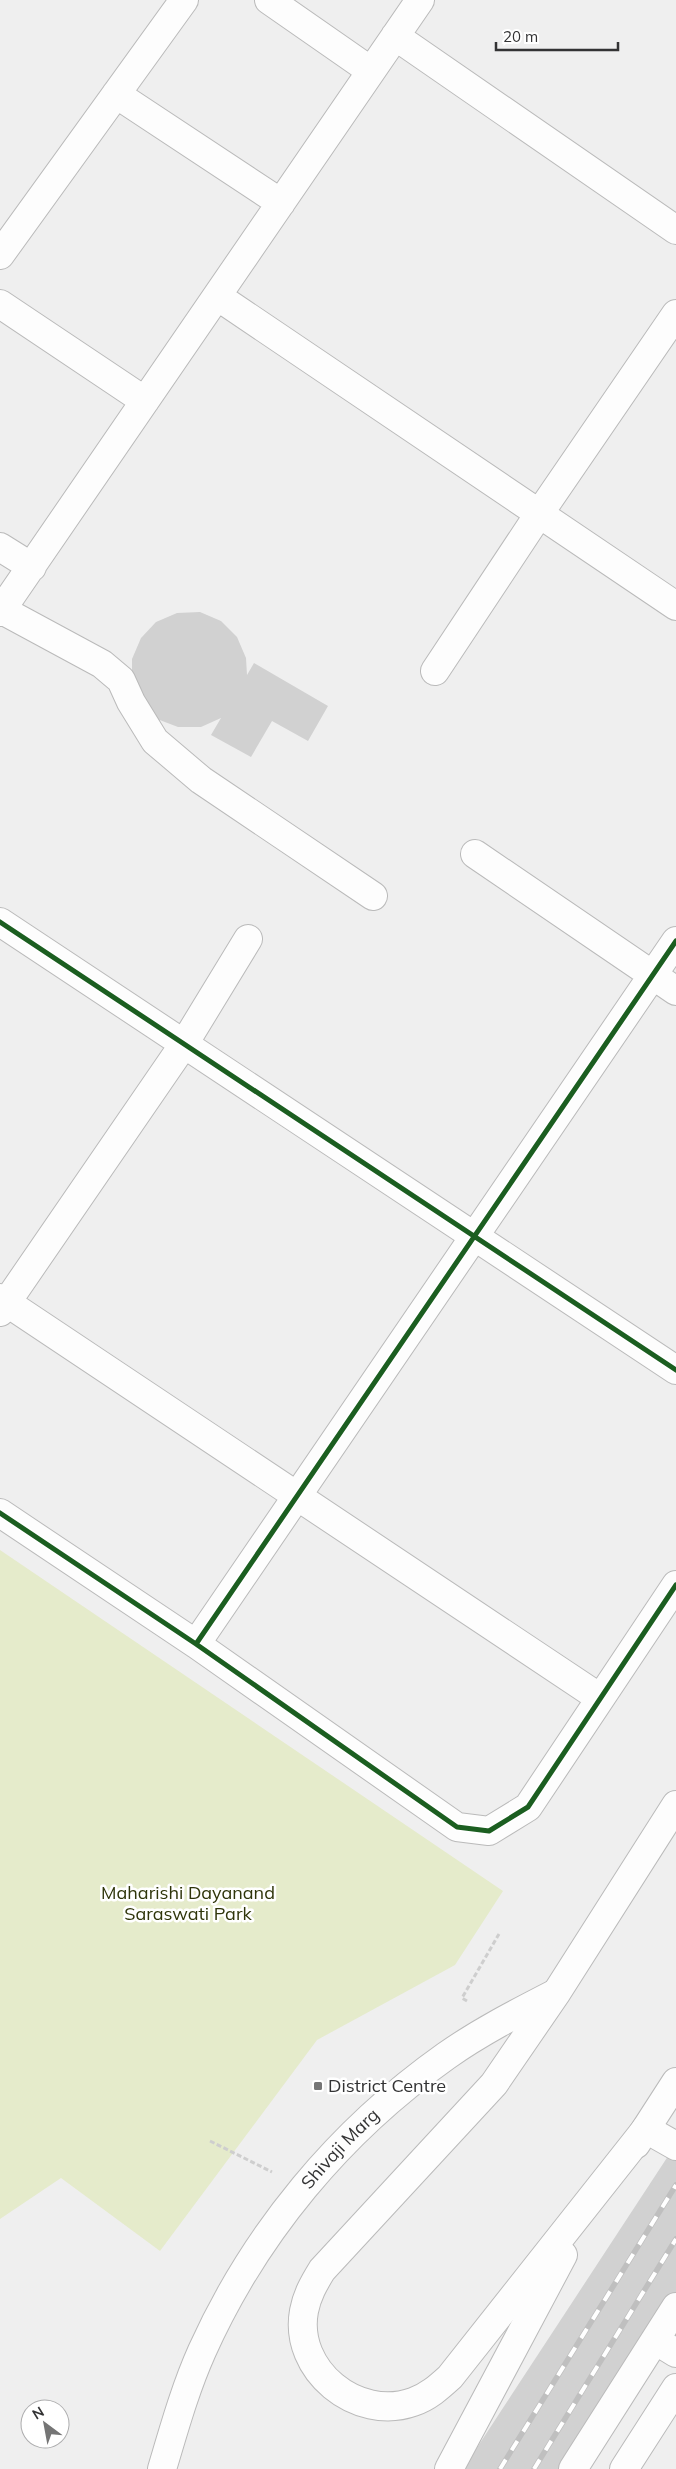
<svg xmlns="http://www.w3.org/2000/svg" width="676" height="2469" viewBox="0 0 676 2469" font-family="Mulish,sans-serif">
  <rect width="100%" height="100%" fill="#efefef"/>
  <path fill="#e5ebcb" d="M0 1550 503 1891 455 1965 317 2040 160 2251 61 2178 0 2219Z"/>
  <path fill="#d1d1d1" d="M200 612 221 621 237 637 246 658 247 675 254 663 328 706 308 741 272 721 251 757 211 735 221 718 201 727H178L157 719 132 682V659L141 638 156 622 177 613Z
    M676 2144V2322L580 2469H463Z"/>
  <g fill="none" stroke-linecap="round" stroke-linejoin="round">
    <defs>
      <path id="minor" d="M269 0 371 71
        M395 36 676 230
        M116 94 281 203
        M0 255 184 0
        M217 296 676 606
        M0 304 145 401
        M0 547 32 567
        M2 610 102 664 121 680 131 702 155 741 201 780 373 896
        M0 612 420 0
        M435 671 539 514 676 314
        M475 854 676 991
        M0 922 676 1370
        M0 1298 600 1698
        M0 1312 184 1044 248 939
        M0 1513 196 1644 457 1827 489 1831 528 1807 676 1585
        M196 1644 676 941
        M646 2129 676 2146
        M655 2340 676 2353
        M573 2469 676 2307
        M624 2469 676 2388"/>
      <g id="major">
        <path d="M646 2129 450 2377C439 2387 428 2397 413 2402 357 2422 293 2370 304 2311 307 2295 314 2283 322 2270L494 2084 557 1992 676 1805"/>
        <path d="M636 2144 676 2082"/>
        <path id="s1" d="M162 2469C174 2429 185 2389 202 2351 255 2233 340 2131 446 2056 480 2032 517 2013 554 1994"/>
        <path d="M449 2469 563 2255"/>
      </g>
    </defs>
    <use href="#minor" stroke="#bababa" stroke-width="30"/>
    <use href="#major" stroke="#bababa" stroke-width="30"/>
    <path stroke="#cecece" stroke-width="3" stroke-dasharray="5 2.5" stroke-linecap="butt" d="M467 2001 462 1998 499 1934
      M210 2141 272 2172"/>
    <use href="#minor" stroke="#fdfdfd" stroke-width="28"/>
    <use href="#major" stroke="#fdfdfd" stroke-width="28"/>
    <defs>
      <path id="rail" d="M500 2469 676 2185
        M534 2469 676 2239"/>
    </defs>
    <use href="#rail" stroke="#bfbfbf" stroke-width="5.5"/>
    <use href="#rail" stroke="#fff" stroke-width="4" stroke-dasharray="11" stroke-linecap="butt"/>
    <defs>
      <path id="cycleway" d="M0 922 676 1370
        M0 1513 196 1644 457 1827 489 1831 528 1807 676 1585
        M196 1644 676 941"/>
    </defs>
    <use href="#cycleway" stroke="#fff" stroke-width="8"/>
    <use href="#cycleway" stroke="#1b5e20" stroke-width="5"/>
  </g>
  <rect fill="#757575" stroke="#fff" stroke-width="2" x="313" y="2081" width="10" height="10" rx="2.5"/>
  <g text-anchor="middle" stroke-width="5" stroke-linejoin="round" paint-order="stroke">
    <g font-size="18" fill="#2f350a" stroke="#fff">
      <text x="188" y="1899">Maharishi Dayanand<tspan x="188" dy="21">Saraswati Park</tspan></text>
    </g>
    <g font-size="18" fill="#333334" stroke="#fff" text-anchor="start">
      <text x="328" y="2092">District Centre</text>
    </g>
    <g font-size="18" fill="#333334" stroke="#fff">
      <text dy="6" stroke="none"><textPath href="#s1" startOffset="371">Shivaji Marg</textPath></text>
    </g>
  </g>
  <g transform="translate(45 2424) rotate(328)"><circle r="24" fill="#ffffff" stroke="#adadae"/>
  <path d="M0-4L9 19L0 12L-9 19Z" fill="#757575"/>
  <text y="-8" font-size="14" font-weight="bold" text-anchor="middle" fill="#333334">N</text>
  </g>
  <path d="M496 42v8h122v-8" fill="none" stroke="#333334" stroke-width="2.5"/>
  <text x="503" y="42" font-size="15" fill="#333334" stroke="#ffffff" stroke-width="4" paint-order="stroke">20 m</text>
</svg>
